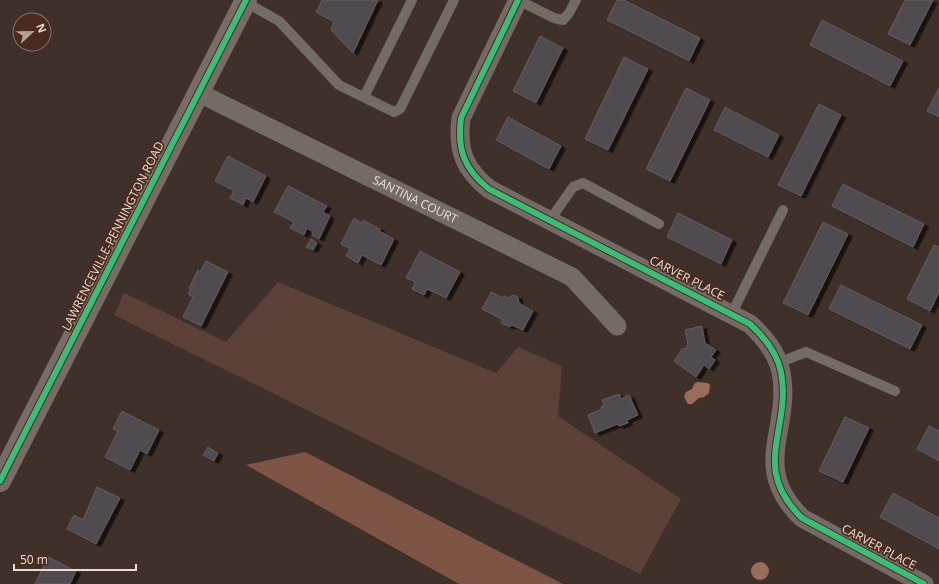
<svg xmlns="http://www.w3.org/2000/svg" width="939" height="584" viewBox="0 0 939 584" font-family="'Open Sans',sans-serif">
  <defs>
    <filter id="shadow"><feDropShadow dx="4.5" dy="2.5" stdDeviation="0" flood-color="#0009"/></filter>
  </defs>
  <rect width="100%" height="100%" fill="#3f3029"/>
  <path fill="#5b4137" d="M278 282 496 373 518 347 562 366 558 416 681 499 640 574 114 315 124 293 226 342Z"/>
  <path fill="#7e5544" d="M305 452 563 584H459L246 465Z"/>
  <path fill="#996d5a" d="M697 382 708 383 710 385 709 393 704 397 699 398 692 404H688L684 397 686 392 692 389 694 384Z
    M751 571a9 9 0 1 1 18 0a9 9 0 1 1-18 0Z"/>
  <path fill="#504c4f" stroke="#615d60" filter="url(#shadow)" d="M322 0H378L353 53 331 30 334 22 316 12Z
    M617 0H624L700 38 689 61 607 20Z
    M905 0H933L910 45 888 34Z
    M822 20 903 61 890 86 810 45Z
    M540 36 563 48 536 103 513 91Z
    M624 57 648 69 608 150 585 139Z
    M686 88 710 100 670 181 646 169Z
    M939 88V117L927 111Z
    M819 104 841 115 801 196 778 185Z
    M725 107 779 135 768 157 714 130Z
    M508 117 561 146 549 169 496 140Z
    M228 156 266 176 253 202 246 198 243 205 230 198 234 191 215 181Z
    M843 184 924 224 913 247 832 206Z
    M288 186 327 206 323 212 330 216 319 239 312 235 313 232 307 228 304 235 290 228 294 222 274 212Z
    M678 213 732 240 721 264 667 237Z
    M354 218 362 223 363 220 380 229 379 231 394 239 381 265 362 255 358 263 346 256 350 249 341 244Z
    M823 222 848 234 808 315 783 303Z
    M311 239 317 243 313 250 306 247Z
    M934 245 939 247V292L930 311 907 299Z
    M420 251 460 272 446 298 427 289 424 295 412 289 415 282 406 278Z
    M206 261 228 272 201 326 183 317 193 297 188 294 191 289 189 288 198 270 200 272Z
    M841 285 922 325 910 349 829 309Z
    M491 292 503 298 504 296 508 298 513 295 518 297 519 303 533 311 523 330 512 325 510 327 501 323 503 320 482 309Z
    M702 326 705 343 716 350 711 357 715 360 709 369 704 365 696 377 674 361 683 348 685 349 688 345 685 330Z
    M619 394 621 399 629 395 638 415 627 420 628 423 619 426 618 424 595 433 588 415 602 409 601 407 604 406 602 400Z
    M122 411 159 430 147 454 140 450 130 470 105 457 118 431 113 429Z
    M845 417 869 428 843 482 819 471Z
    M929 426 939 431V461L917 449Z
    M208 447 218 453 214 461 203 455Z
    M97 487 120 498 96 544 67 529 74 515 83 520Z
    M893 493 939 518V549L880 517Z
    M48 557 76 571 70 584H35Z"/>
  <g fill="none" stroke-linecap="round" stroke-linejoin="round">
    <path stroke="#746b66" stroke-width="10" d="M518 0 554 18 563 20 569 13 576 0
      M245 2 279 21 339 85 394 112 400 109 454 0
      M364 97 412 0
      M550 220 573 187 583 183 659 224
      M732 313 783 210
      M778 363 806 352 895 391"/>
    <g stroke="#746b66" stroke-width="19">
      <path d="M518 0 461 118C457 150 464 169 489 189L750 324C764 337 777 352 781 372 792 429 749 467 802 518L924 584"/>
      <path id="s1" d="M199 93 572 277 617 326"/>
    </g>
    <path stroke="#786c67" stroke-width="22" d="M0 481 246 0"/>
    <defs>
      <path id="cycleway" d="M518 0 461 118C457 150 464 169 489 189L750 324C764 337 777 352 781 372 792 429 749 467 802 518L924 584
        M0 481 246 0"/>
    </defs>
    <use href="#cycleway" stroke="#492c1f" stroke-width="8"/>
    <use href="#cycleway" stroke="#3abd76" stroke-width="6"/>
  </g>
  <g text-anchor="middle" stroke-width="3.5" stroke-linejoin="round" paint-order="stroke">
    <g font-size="12" fill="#efdbd3" stroke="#492c1f">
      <text dy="4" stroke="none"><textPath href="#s1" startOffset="241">SANTINA COURT</textPath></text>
      <text transform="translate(113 236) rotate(-63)" y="4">LAWRENCEVILLE-PENNINGTON ROAD</text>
      <text transform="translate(687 278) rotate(27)" y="4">CARVER PLACE</text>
      <text transform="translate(879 547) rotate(28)" y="4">CARVER PLACE</text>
    </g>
  </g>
  <g transform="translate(32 32) rotate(68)"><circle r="19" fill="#492c1f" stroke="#8b7267"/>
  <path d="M0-3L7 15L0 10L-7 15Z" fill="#b19f98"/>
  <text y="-6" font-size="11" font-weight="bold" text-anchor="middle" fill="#efdbd3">N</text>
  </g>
  <path d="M14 564v6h122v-6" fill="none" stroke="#efdbd3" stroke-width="2"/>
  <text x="20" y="564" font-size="12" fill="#efdbd3" stroke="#492c1f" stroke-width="3" paint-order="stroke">50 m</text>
</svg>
